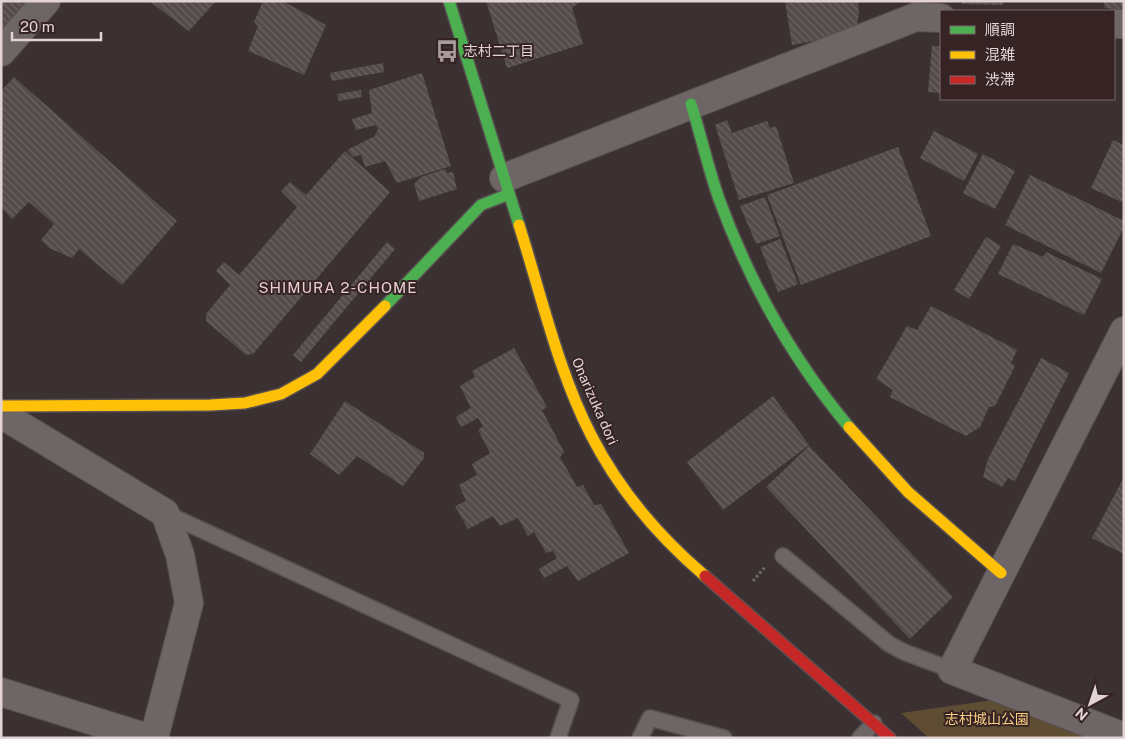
<svg xmlns="http://www.w3.org/2000/svg" width="1125" height="739" viewBox="0 0 1125 739" font-family="'Public Sans','Noto Sans JP',sans-serif">
  <defs>
    <pattern id="building-back-hatch" width="6" height="6" patternUnits="userSpaceOnUse" patternTransform="scale(1.25)"><rect width="6" height="6" fill="#544b4a"/><path d="M-1 5l2 2M0 0l6 6M5-1l2 2" fill="none" stroke="#6c6463"/></pattern>
  </defs>
  <rect width="100%" height="100%" fill="#3c3132"/>
  <path fill="#5e4d33" d="M993 700 1090 738H929L901 713Z"/>
  <path fill="url(#building-back-hatch)" d="M1 1H31L22 17 16 13 6 31 1 28Z
    M149 1H216L189 31Z
    M263 1H283L326 25 304 75 248 51 258 26 254 22Z
    M486 1H581L572 8 583 44 507 68Z
    M785 1H858L859 13 857 25 819 40 792 45Z
    M962 1H1003V5L962 4Z
    M1103 1H1124V10L1105 8Z
    M932 46H941V93L928 92Z
    M383 63 384 72 332 81 330 73Z
    M422 73 451 166 397 183 385 161 365 167 361 155 353 157 347 150 375 136 378 129 376 125 356 130 352 119 372 113 369 90Z
    M14 77 177 221 122 285 79 249 72 258 49 248 41 240 54 224 29 202 12 219 1 207V91Z
    M361 90 362 97 339 101 337 94Z
    M727 120 732 133 767 121 770 128 776 126 794 183 739 200 715 125Z
    M934 131 978 154 964 181 920 158Z
    M1113 140 1124 145V203L1091 188Z
    M898 147 931 236 801 285 767 195Z
    M345 151 390 192 253 354 246 355 206 321V314L230 285 216 271 224 262 239 275 297 207 281 191 290 182 306 195Z
    M983 154 1015 171 995 209 963 193Z
    M445 169 447 173 453 172 457 189 419 201 414 184 421 177Z
    M1030 175 1124 221V227L1101 273 1005 225Z
    M765 197 780 236 756 244 740 206Z
    M986 237 1001 246 969 299 954 290Z
    M780 239 798 284 778 292 760 247Z
    M387 242 395 249 301 362 293 355Z
    M1013 244 1043 257 1046 252 1102 279 1084 315 998 274Z
    M931 306 1017 350 1011 363 1015 366 995 406 989 407 980 427 966 436 890 397 893 390 876 379 907 326 917 330Z
    M514 348 547 407 542 410 564 452 560 457 577 487 583 485 594 505 601 504 629 553 578 581 567 566 544 578 539 569 557 558 553 551 546 553 534 532 528 536 518 518 500 526 493 516 468 529 455 506 466 501 459 485 477 475 472 464 490 453 478 430 483 426 478 418 461 427 456 417 471 408 460 386 475 377 472 371Z
    M1041 358 1069 373 1015 481 1008 478 1002 487 983 477 988 459Z
    M773 396 809 445 723 510 687 462Z
    M345 401 424 453V458L403 486 357 456 339 475 310 454Z
    M809 446 953 597 910 639 766 487Z
    M1124 477V554L1092 538Z"/>
  <g fill="none" stroke-linecap="round" stroke-linejoin="round">
    <defs>
      <path id="lane" d="M165 513 571 700 558 738
        M783 556 889 644 904 652 952 670
        M640 738 650 718 724 738
        M860 738 874 723"/>
      <path id="street" d="M1114 24H1124
        M1 52 46 1
        M504 178 916 17 941 18
        M1124 331 952 670 1124 737
        M1 414 165 513 180 555 189 603 154 738
        M1 692 148 738"/>
      <path id="fast" d="M449 1 519 225
        M691 104C701 135 708 168 719 199 749 281 793 360 849 427
        M385 306 481 205 509 194"/>
      <path id="slow" d="M519 225C541 294 558 371 591 435 619 490 658 536 705 576
        M1 406 210 405 245 403 281 394 317 374 385 306
        M849 427 908 492 1001 573"/>
      <path id="jam" d="M705 576 890 738"/>
    </defs>
    <use href="#lane" stroke="#584f4f" stroke-width="18"/>
    <use href="#street" stroke="#584f4f" stroke-width="30"/>
    <use href="#fast" stroke="#584f4f" stroke-width="14"/>
    <use href="#slow" stroke="#584f4f" stroke-width="14"/>
    <use href="#jam" stroke="#584f4f" stroke-width="14"/>
    <path stroke="#726a6b" stroke-width="3" stroke-dasharray="2.5 2.5" stroke-linecap="butt" d="M753 581 765 567"/>
    <use href="#lane" stroke="#6e6566" stroke-width="15"/>
    <use href="#street" stroke="#6e6566" stroke-width="28"/>
    <use href="#fast" stroke="#4caf50" stroke-width="11"/>
    <use href="#slow" stroke="#ffc107" stroke-width="11"/>
    <use href="#jam" stroke="#c62828" stroke-width="11"/>
  </g>
  <defs>
    <symbol id="bus-bare" viewBox="-9 -9 18 18"><path d="M-5-6H5V4H4V6H2V4H-2V6H-4V4H-5ZM-3.5-4V0h7V-4ZM-3.5 1.2v1.5H-2V1.2ZM2 1.2v1.5H3.5V1.2Z" fill="#a89b9c" stroke="#362324" stroke-width="2.5" paint-order="stroke"/></symbol>
  </defs>
  <g fill-rule="evenodd">
    <use href="#bus-bare" x="431" y="35" width="32" height="32"/>
  </g>
  <g text-anchor="middle" stroke-width="4" stroke-linejoin="round" paint-order="stroke">
    <g font-size="14" fill="#e2d4d5" stroke="#362324" text-anchor="start">
      <text x="464" y="56">志村二丁目</text>
    </g>
    <g font-size="14" fill="#e2d4d5" stroke="#362324">
      <text transform="translate(595 401) rotate(66)" y="5">Onarizuka dori</text>
    </g>
    <g font-size="14" fill="#facf83" stroke="#362324">
      <text x="987" y="724">志村城山公園</text>
    </g>
    <g font-size="15" letter-spacing="1" fill="#e9cfd1" stroke="#362324">
      <text x="338" y="293">SHIMURA 2-CHOME</text>
    </g>
  </g>
  <rect width="1125" height="739" fill="none" stroke="#e2d4d5" stroke-width="5"/>
  <rect x="940" y="10" width="175" height="90" fill="#362324" stroke="#7b6a6b"/>
  <rect x="950" y="26" width="25" height="8" fill="#4caf50" stroke="#7b6a6b"/>
  <text x="985" y="35" font-size="15" fill="#e2d4d5">順調</text>
  <rect x="950" y="51" width="25" height="8" fill="#ffc107" stroke="#7b6a6b"/>
  <text x="985" y="60" font-size="15" fill="#e2d4d5">混雑</text>
  <rect x="950" y="76" width="25" height="8" fill="#c62828" stroke="#7b6a6b"/>
  <text x="985" y="85" font-size="15" fill="#e2d4d5">渋滞</text>
  <g transform="translate(1090 704) rotate(220)" stroke="#362324" stroke-width="4" paint-order="stroke">
  <path d="M0-4L9 19L0 12L-9 19Z" fill="#e2d4d5"/>
  <text y="-8" font-size="14" font-weight="bold" text-anchor="middle" fill="#e2d4d5">N</text>
  </g>
  <path d="M12 32v8h89v-8" fill="none" stroke="#e2d4d5" stroke-width="2.5"/>
  <text x="20" y="32" font-size="15" fill="#e2d4d5" stroke="#362324" stroke-width="4" paint-order="stroke">20 m</text>
</svg>
